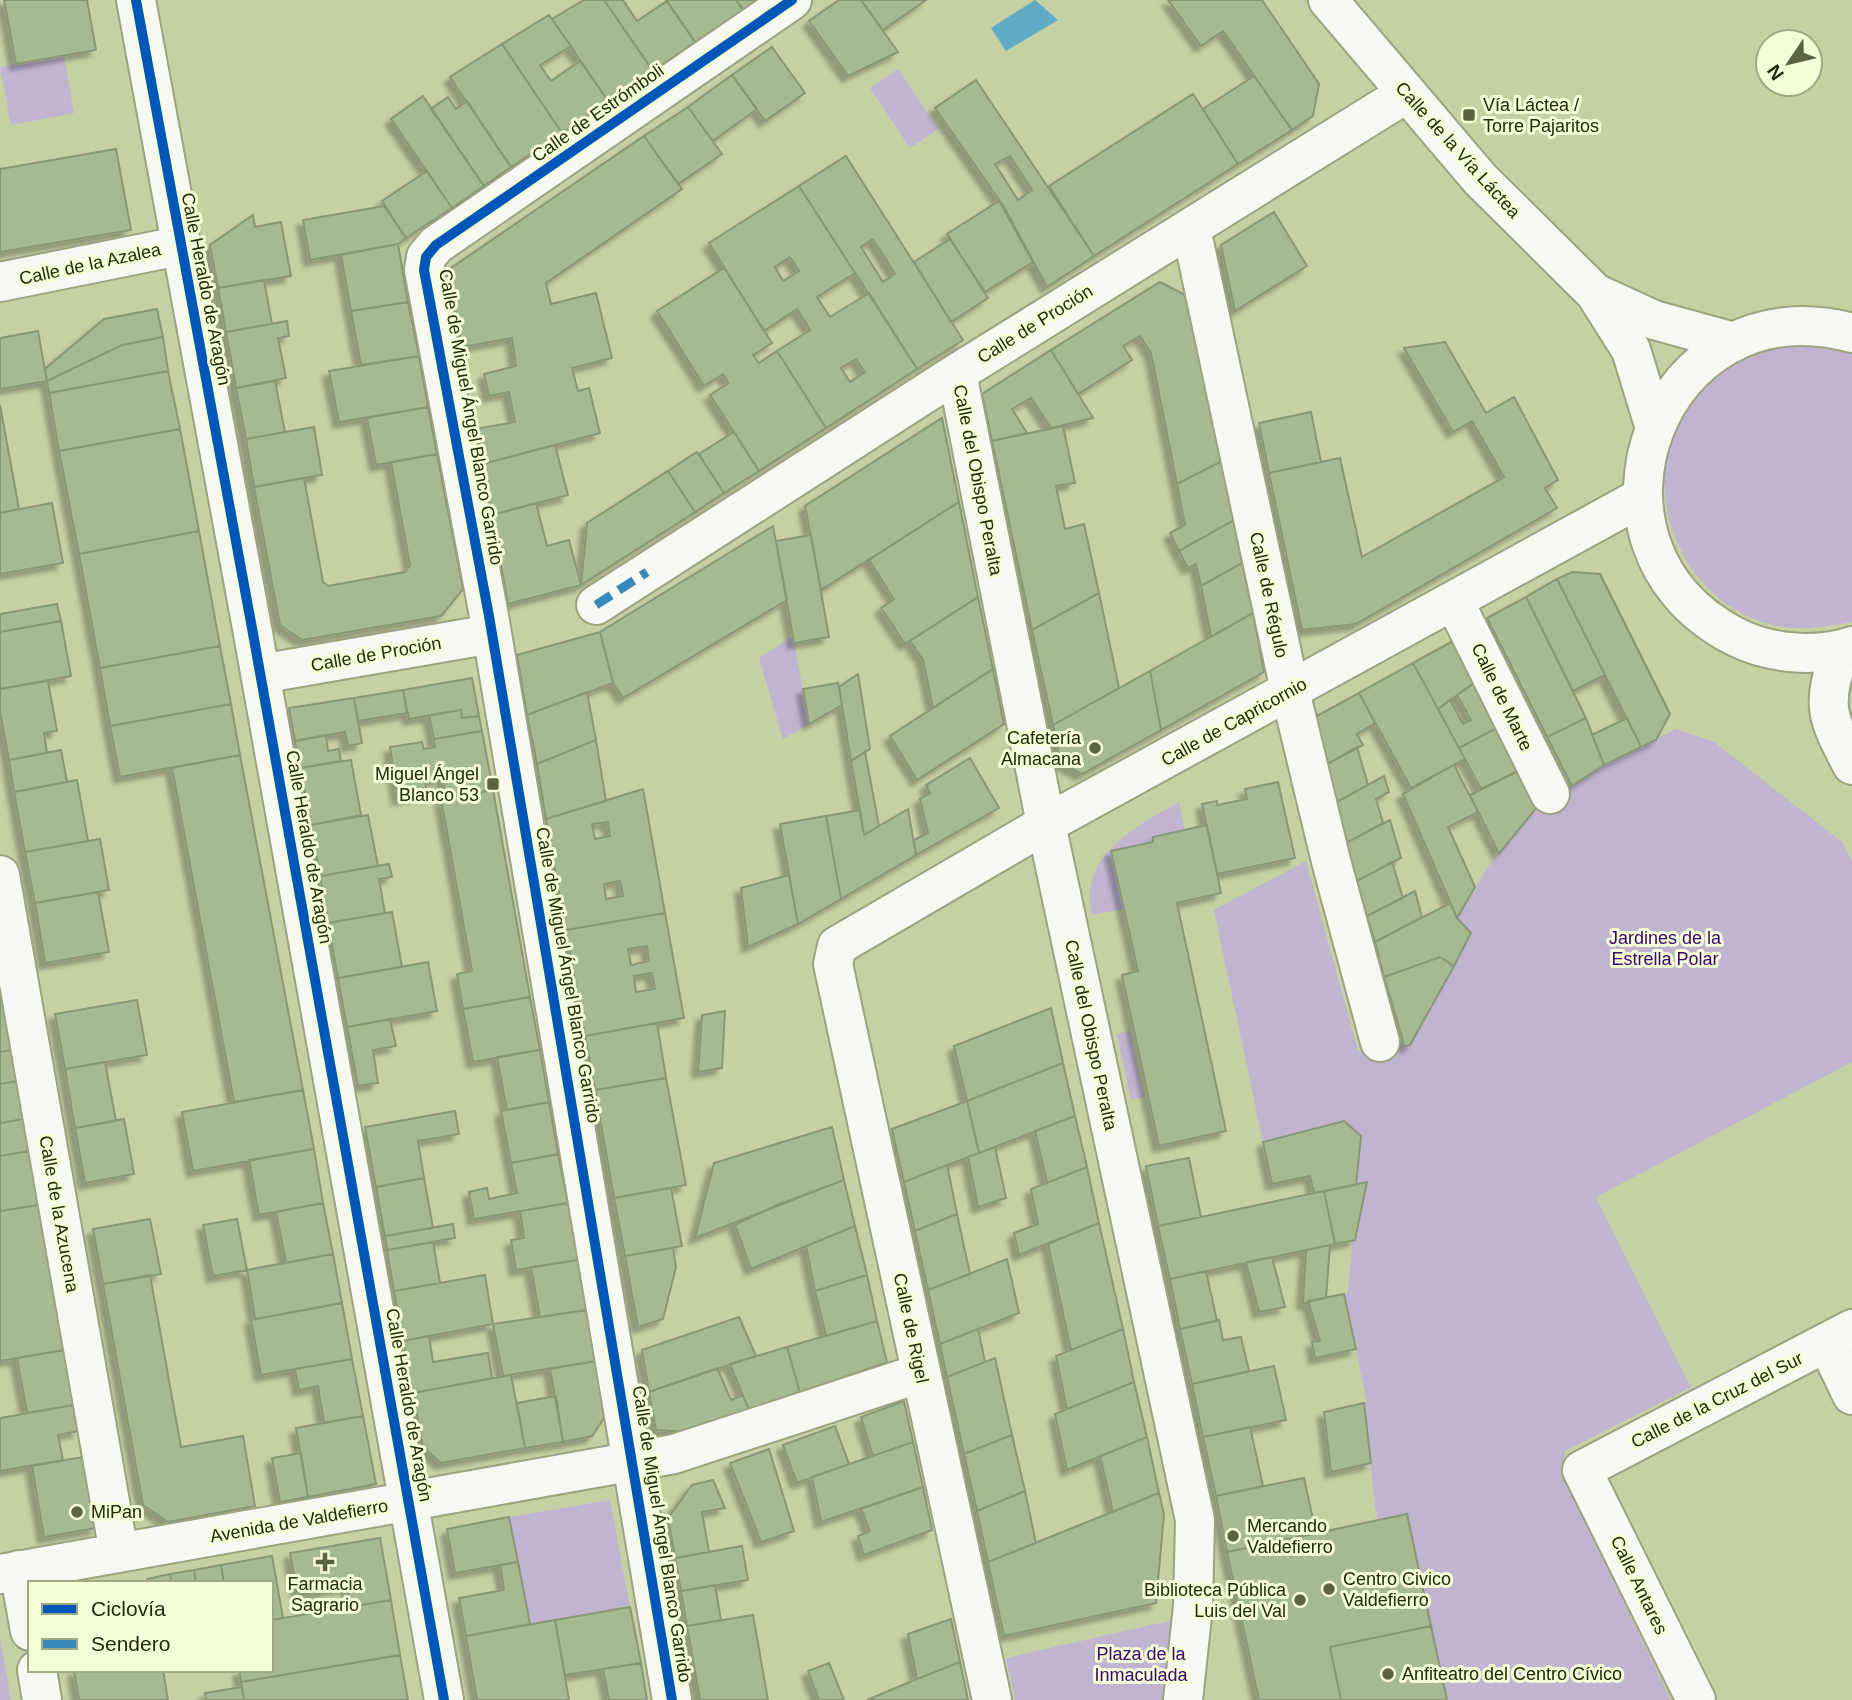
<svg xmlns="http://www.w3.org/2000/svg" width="1852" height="1700" viewBox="0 0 1852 1700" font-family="Helvetica,sans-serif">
  <defs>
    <filter id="shadow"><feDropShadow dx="-6" dy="6" stdDeviation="2" flood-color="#0004"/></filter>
  </defs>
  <rect width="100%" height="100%" fill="#c5d0a3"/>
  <path fill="#c1b4d1" d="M64 56 74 113 11 125 0 67Z
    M898 69 938 129 910 148 870 88Z
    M1780 345 1852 350V622C1829 626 1807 630 1784 627 1682 613 1628 481 1692 400 1715 370 1744 356 1780 345Z
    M793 636 809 724 783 739 759 658Z
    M1676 729 1714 742 1842 842 1852 861V1062L1596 1197 1691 1387 1565 1451V1481L1671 1700H1447L1407 1514 1378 1520 1375 1507 1364 1403 1367 1402 1344 1294 1348 1293 1361 1136 1344 1121 1263 1142 1214 910 1306 861 1358 1051 1402 1039 1405 1047 1410 1045 1471 933 1457 918 1487 868 1537 807 1604 765Z
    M1179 802 1185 830 1153 837V842L1111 851 1124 909 1092 915C1079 855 1135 827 1179 802Z
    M1130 1031 1144 1097 1131 1100 1117 1034Z
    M610 1500 630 1607 530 1624 509 1517Z
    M1182 1618 1174 1700H1015L1006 1658Z
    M0 1636 11 1700H0Z"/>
  <path fill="#5faac7" d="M1035 0 1058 20 1006 51 991 28Z"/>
  <path fill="#a6ba92" stroke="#889776" stroke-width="2" fill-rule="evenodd" filter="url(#shadow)" d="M4 0H87L96 50 16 64Z
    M584 0H604L653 71 608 101 552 19Z
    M604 0H623L637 21 667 1 695 42 653 71Z
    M736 0H757L743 10Z
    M736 0 743 10 695 42 666 0Z
    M839 0H861L898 52 848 76 809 21Z
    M861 0H926L883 30Z
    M1168 0H1262L1319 84 1313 116 1292 130 1223 31 1201 46Z
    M549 15 571 46 540 65 551 81 580 61 608 101 562 133 502 44Z
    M502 44 562 133 511 167 450 77Z
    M772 47 805 93 765 121 732 75Z
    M732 75 757 109 713 141 688 107Z
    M1254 76 1292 130 1238 164 1203 109Z
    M976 80 1094 256 1047 287 1004 207 935 108ZM1010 156 1032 190 1018 200 995 164Z
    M1193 94 1238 164 1094 256 1049 186Z
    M423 96 484 186 452 208 391 119Z
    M448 97 456 109 467 101 511 167 484 186 431 109Z
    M688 107 722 154 678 184 644 136Z
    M644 136 682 189 546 283 551 304 596 293 612 358 572 368 578 391 589 388 600 433 483 464 476 429 515 422 509 392 489 396 484 374 516 366 512 338 462 347 448 270Z
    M116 149 131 230 0 252V169Z
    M846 156 963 340 917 369 799 186ZM873 239 895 274 883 282 861 247Z
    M427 171 452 208 406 238 382 201Z
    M799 186 855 273 817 297 830 317 869 293 917 369 826 428 777 351 810 330 797 309 764 331 709 243ZM790 257 799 271 783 281 775 267ZM856 359 865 372 850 382 841 368Z
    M999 201 1033 262 985 292 947 234Z
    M384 206 406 238 398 244 310 260 303 220Z
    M1274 212 1307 266 1235 311 1221 245Z
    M253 215 255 227 281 222 291 276 218 288 210 245Z
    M950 239 988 298 951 322 914 262Z
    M398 244 408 302 351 311 341 255Z
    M724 268 772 343 753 355 759 363 777 351 826 428 759 471 710 395 729 383 723 374 704 386 657 311Z
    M264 280 272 324 226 332 218 288Z
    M1160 282 1189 297 1222 461 1177 484 1151 353 1140 336 1123 346 1132 360 1078 394 1051 350Z
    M408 302 419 356 361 365 351 311Z
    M157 309 163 337 122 345 47 381 45 369 104 319Z
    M287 321 289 336 278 338 286 378 236 388 226 332Z
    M38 331 47 381 0 389V338Z
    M163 337 168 371 49 393 47 381 122 345Z
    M1445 342 1486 413 1514 397 1558 480 1545 488 1557 508 1356 624 1302 630 1269 473 1340 458 1362 557 1504 477 1472 421 1453 432 1404 348Z
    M1051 350 1093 418 1051 428 1031 398 1012 409 1027 433 992 441 982 394Z
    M419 356 428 407 339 422 329 371Z
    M168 371 180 429 59 451 49 393Z
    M275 381 285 432 246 439 236 388Z
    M0 405 19 509 0 513Z
    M428 407 437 454 376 465 367 418Z
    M1311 412 1321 462 1269 473 1259 423Z
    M942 418 959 502 821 590 805 506Z
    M1063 426 1075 483 1056 486 1065 529 1084 524 1099 593 1032 630 992 441Z
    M314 427 322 475 254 487 246 439Z
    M180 429 199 531 79 554 59 451Z
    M734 432 759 471 724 493 699 454Z
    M555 445 568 495 492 515 483 464Z
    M697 452 724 493 695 512 668 471Z
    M437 454 463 589 441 616 302 640 280 625 254 487 304 478 323 582 328 586 405 572 410 565 391 462Z
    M1222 461 1234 520 1179 551 1170 533 1185 525 1177 484Z
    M668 471 695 512 581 585 587 523Z
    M959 502 978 597 905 644 881 608 894 599 869 560Z
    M52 503 63 563 0 574V513Z
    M536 503 547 546 569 540 581 585 508 604 492 515Z
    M1234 520 1242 563 1201 586 1196 564 1188 568 1179 551Z
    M773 526 787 600 623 698 613 683 600 632Z
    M199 531 220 646 100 668 79 554Z
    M811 535 829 637 794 643 776 541Z
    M1242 563 1253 613 1211 637 1201 586Z
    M1572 572 1600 574 1670 714 1656 740 1641 747 1557 579Z
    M1557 579 1605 675 1573 691 1526 597Z
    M1099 593 1119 688 1053 725 1032 630Z
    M978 597 993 669 933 708 923 660 910 641Z
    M1526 597 1586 718 1547 737 1487 618Z
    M57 604 61 621 0 632V614Z
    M1253 613 1264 672 1161 730 1150 671Z
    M61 621 71 676 0 689V632Z
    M600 632 613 683 527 715 517 655Z
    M1453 641 1474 683 1438 709 1413 663Z
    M220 646 231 704 110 726 100 668Z
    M1413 663 1465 759 1411 788 1359 693Z
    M993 669 1004 724 917 780 890 736Z
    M1150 671 1161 730 1082 774 1061 763 1053 725Z
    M858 674 870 749 851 761 839 687Z
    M472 678 479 716 462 718 461 710 409 719 403 690Z
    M48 681 57 731 44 733 47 753 9 760 0 712V689Z
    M838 683 842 705 809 724 803 689Z
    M1474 683 1497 728 1459 748 1438 709 1450 700 1463 724 1471 720 1457 695Z
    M403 690 407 713 358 721 354 698Z
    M587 692 596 740 537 764 527 715Z
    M1359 693 1375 723 1357 734 1363 745 1324 766 1311 719Z
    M354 698 362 743 348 746 345 732 295 741 289 708Z
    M231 704 240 755 120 777 110 726Z
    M461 710 462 718 479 716 482 731 434 739 429 715Z
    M1586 718 1604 765 1572 786 1547 737Z
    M1627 718 1641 747 1604 765 1592 735Z
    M1497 728 1518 771 1481 789 1459 748Z
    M482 731 493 790 446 798 443 778 425 781 427 794 398 799 390 747 422 742 424 749 435 747 434 739Z
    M326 735 328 751 339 749 341 761 300 768 295 741Z
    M596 740 606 801 546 819 537 764Z
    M1357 747 1368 785 1335 803 1324 766Z
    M61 750 67 782 14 792 9 760Z
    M865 752 879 826 864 835 851 761Z
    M240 755 303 1090 234 1102 172 768Z
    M970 758 999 808 916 855 914 840 928 833 920 799 930 793 926 785Z
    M351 760 361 815 311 825 300 768Z
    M1454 765 1478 812 1448 827 1475 887 1457 918 1403 794Z
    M1518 771 1537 807 1499 854 1470 795Z
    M1384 776 1389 792 1376 799 1383 823 1346 843 1335 803Z
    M77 780 88 841 25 852 14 792Z
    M1278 782 1295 858 1217 874 1202 804 1217 801V805L1247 799 1245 789Z
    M643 789 665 913 566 930 546 819ZM608 822 610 836 595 839 592 824ZM620 881 623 896 606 899 604 884Z
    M493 790 530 997 463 1009 457 974 472 971 441 799Z
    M908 809 916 855 841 899 826 816 860 810 864 835Z
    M368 815 378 866 320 876 311 825Z
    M826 816 841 899 798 924 780 824Z
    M1390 820 1401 858 1357 881 1346 843Z
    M1207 825 1221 893 1177 903 1226 1131 1159 1146 1122 975 1138 971 1111 851 1153 842V837Z
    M100 839 109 890 35 903 25 852Z
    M1392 862 1403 898 1367 916 1357 881Z
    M389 864 392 877 379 879 385 913 328 923 320 876Z
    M789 875 798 924 748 947 741 888Z
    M1415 891 1422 917 1375 942 1367 916Z
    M98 892 109 952 45 963 35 903Z
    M1450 903 1457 918 1471 933 1454 966 1440 957 1384 977 1375 942Z
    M392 912 402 967 338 978 328 923Z
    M665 913 684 1018 585 1036 566 930ZM647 946 649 961 631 965 628 949ZM652 973 655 989 636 992 634 976Z
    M1440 957 1454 966 1410 1045 1405 1047 1384 977Z
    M428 962 437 1011 347 1027 338 978Z
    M1 990 12 1050 0 1052V991Z
    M530 997 540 1050 473 1062 463 1009Z
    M137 1000 147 1055 65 1069 55 1014Z
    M1051 1008 1063 1063 967 1101 954 1046Z
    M725 1011 722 1068 698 1072 702 1015Z
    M390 1019 396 1046 373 1050 378 1083 358 1086 347 1027Z
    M657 1023 666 1078 595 1090 585 1036Z
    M12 1050 17 1081 0 1084V1052Z
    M540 1050 549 1102 507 1110 497 1057Z
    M105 1062 116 1121 75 1128 65 1069Z
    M1063 1063 1075 1116 979 1153 967 1101Z
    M666 1078 686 1185 614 1198 595 1090Z
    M17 1081 24 1119 0 1123V1084Z
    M303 1090 314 1149 193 1171 182 1112Z
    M967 1101 979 1153 904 1182 892 1129Z
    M549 1102 558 1154 511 1163 501 1111Z
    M455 1111 459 1134 418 1141 424 1178 376 1187 365 1127Z
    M1075 1116 1087 1167 1047 1183 1035 1131Z
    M24 1119 29 1151 0 1156V1123Z
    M124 1119 134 1174 85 1183 75 1128Z
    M1344 1121 1361 1136 1356 1185 1314 1193 1310 1176 1272 1184 1263 1142Z
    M832 1127 844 1180 695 1238 714 1163Z
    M995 1147 1006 1198 978 1207 968 1157Z
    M314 1149 323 1203 259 1215 249 1160Z
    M29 1151 39 1205 0 1211V1156Z
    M558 1154 568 1203 474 1219 469 1192 487 1188 489 1199 517 1193 511 1163Z
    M1189 1158 1201 1217 1158 1226 1146 1166Z
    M947 1165 957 1214 915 1231 904 1182Z
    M1087 1167 1099 1223 1019 1255 1014 1233 1038 1224 1031 1189Z
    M424 1178 433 1228 385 1236 376 1187Z
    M844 1180 855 1226 751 1269 735 1225 777 1205Z
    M1367 1182 1355 1240 1335 1244 1324 1191Z
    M671 1188 682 1246 625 1256 614 1198Z
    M1324 1191 1335 1244 1170 1279 1158 1226Z
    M323 1203 333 1254 286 1263 276 1212Z
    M568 1203 578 1260 516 1270 511 1240 524 1238 520 1211Z
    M39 1205 64 1350 0 1361V1211Z
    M957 1214 970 1274 928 1290 915 1231Z
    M150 1219 161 1274 103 1284 93 1229Z
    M237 1219 247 1270 213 1276 203 1225Z
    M1099 1223 1123 1329 1071 1350 1048 1244Z
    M453 1224 455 1238 387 1250 385 1236Z
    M855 1226 867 1275 815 1291 806 1246Z
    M433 1242 440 1283 394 1291 387 1250Z
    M1330 1245 1326 1298 1303 1303 1306 1250Z
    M673 1248 676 1267 663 1319 638 1327 625 1256Z
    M333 1254 342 1303 255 1319 247 1270Z
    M1272 1257 1285 1307 1259 1312 1246 1262Z
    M1007 1259 1019 1313 940 1344 928 1290Z
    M578 1260 587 1310 540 1317 531 1267Z
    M1206 1271 1217 1321 1180 1329 1170 1279Z
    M150 1275 181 1447 243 1436 255 1506 168 1522 143 1505 103 1284Z
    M485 1275 493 1324 403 1341 394 1291Z
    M867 1275 877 1321 826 1336 815 1291Z
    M1344 1294 1356 1349 1315 1358 1312 1342 1320 1341 1308 1301Z
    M342 1303 352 1359 261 1375 251 1320Z
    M587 1310 596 1361 503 1376 493 1324Z
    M739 1317 756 1356 649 1392 642 1350Z
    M1219 1320 1223 1340 1241 1337 1249 1371 1192 1384 1180 1329Z
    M877 1321 887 1362 800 1393 787 1347Z
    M978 1329 985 1362 947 1377 940 1344Z
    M1123 1329 1134 1382 1067 1409 1056 1356Z
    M429 1336 433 1362 488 1353 492 1378 413 1393 403 1341Z
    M787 1347 800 1393 749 1410 730 1364Z
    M64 1350 74 1405 27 1413 17 1358Z
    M995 1358 1012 1435 964 1454 947 1377Z
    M352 1359 363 1416 324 1423 318 1386 299 1390 295 1369Z
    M596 1361 606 1415 592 1436 563 1442 550 1369Z
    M1274 1366 1286 1420 1203 1437 1192 1384Z
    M717 1368 731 1400 743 1395 749 1410 688 1432 656 1430 649 1392Z
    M511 1375 525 1448 441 1463 423 1447 413 1393Z
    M1134 1382 1147 1437 1067 1470 1055 1414Z
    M556 1396 563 1442 525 1448 517 1403Z
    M904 1401 913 1442 873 1456 861 1417Z
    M1364 1403 1371 1463 1331 1472 1324 1412Z
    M74 1405 78 1431 58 1435 63 1460 0 1471V1418Z
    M363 1416 376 1484 308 1497 296 1428Z
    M835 1426 849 1464 797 1483 783 1445Z
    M1250 1427 1263 1486 1216 1496 1203 1437Z
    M1012 1435 1025 1491 977 1511 964 1454Z
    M1147 1437 1159 1493 1113 1512 1100 1456Z
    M913 1442 923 1487 821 1522 812 1477Z
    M769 1449 794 1531 761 1542 730 1463Z
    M301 1453 308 1497 280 1502 272 1458Z
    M83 1457 96 1528 44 1537 32 1466Z
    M1304 1478 1316 1533 1227 1552 1216 1496Z
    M713 1480 725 1508 702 1512 709 1552 675 1558 668 1518 692 1485Z
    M923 1487 932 1530 864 1555 858 1536 870 1531 861 1509Z
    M1025 1491 1036 1543 988 1562 977 1511Z
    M1159 1493 1164 1514 1156 1603 1004 1636 988 1562Z
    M1407 1514 1431 1626 1330 1647 1341 1700H1259L1227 1552Z
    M509 1517 518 1562 455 1573 447 1529Z
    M380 1538 391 1600 351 1607 347 1586 298 1595 290 1553Z
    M742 1546 748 1580 681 1591 675 1558Z
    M272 1556 283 1618 271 1620V1583H224L221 1565Z
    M518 1562 530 1624 466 1636 459 1598 504 1590 500 1565Z
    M221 1565 224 1583H196L194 1570Z
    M194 1570 196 1583H172L170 1574Z
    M170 1574 172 1583H147V1579Z
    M715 1585 721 1620 687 1626 681 1591Z
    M391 1600 400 1655 241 1682 239 1670H271V1620Z
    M630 1607 641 1663 565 1675 555 1620Z
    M753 1615 768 1700H700L687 1626Z
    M951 1619 960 1662 917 1679 908 1634Z
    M555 1620 569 1700H477L466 1636Z
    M1431 1626 1447 1700H1341L1330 1647Z
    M400 1655 408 1700H244L241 1682Z
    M960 1662 968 1700H867L917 1679Z
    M641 1663 647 1700H609L603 1669Z
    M829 1663 844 1700H819L808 1671Z
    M74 1670H163L168 1700H79Z
    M242 1687 244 1700H206L205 1693Z"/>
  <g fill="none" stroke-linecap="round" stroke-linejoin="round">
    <defs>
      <path id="minor" d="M136 0 252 628 444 1700
        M1328 0 1480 179 1595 293 1631 350 1654 425
        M1191 228 1290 691 1331 861 1380 1042
        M0 282 179 246
        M1595 293 1654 320 1734 342
        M1852 333C1659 280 1558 544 1734 636 1769 654 1814 658 1852 646
        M957 373 1046 824 1195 1520 1193 1606 1183 1700
        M1454 601 1550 794
        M596 605 957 373 1407 93
        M1840 650C1822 707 1825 713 1852 765
        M260 674 492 634
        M0 875 119 1553
        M1827 1343 1852 1395
        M19 1570 30 1631
        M0 1574 674 1454 921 1373
        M37 1670 42 1700
        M672 1700 489 616 424 270 426 257 436 245 792 0
        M992 1700 833 964 837 946 1046 824 1642 497
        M1696 1700 1582 1470 1852 1329"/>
    </defs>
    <use href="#minor" stroke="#9ba380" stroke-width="42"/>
    <use href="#minor" stroke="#f6f8f1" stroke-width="38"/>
    <path stroke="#3889ba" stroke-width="9" stroke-dasharray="18 9" stroke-linecap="butt" d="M596 605 647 572"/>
    <defs>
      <path id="cycleway" d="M136 0 252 628 444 1700
        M672 1700 489 616 424 270 426 257 436 245 792 0"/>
    </defs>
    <use href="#cycleway" stroke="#f3fed6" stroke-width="15"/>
    <use href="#cycleway" stroke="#0057b8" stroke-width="10"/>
  </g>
  <g fill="#5c643f" stroke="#f3fed6" stroke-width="2.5">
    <rect x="1462" y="108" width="14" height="14" rx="3.5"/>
    <circle cx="1095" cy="748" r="7"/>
    <rect x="486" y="777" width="14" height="14" rx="3.5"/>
    <circle cx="77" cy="1512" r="7"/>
    <circle cx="1233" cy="1536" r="7"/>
    <path d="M321.5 1551.5h7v7h7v7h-7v7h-7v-7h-7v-7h7z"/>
    <circle cx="1329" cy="1589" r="7"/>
    <circle cx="1300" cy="1600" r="7"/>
    <circle cx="1388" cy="1674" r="7"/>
  </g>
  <g text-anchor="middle" stroke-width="6" stroke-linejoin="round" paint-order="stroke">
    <g font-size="18" fill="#242a09" stroke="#f3fed6" text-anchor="start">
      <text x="1483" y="111">Vía Láctea /<tspan x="1483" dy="21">Torre Pajaritos</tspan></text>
      <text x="1081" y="744" text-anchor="end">Cafetería<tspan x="1081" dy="21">Almacana</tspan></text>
      <text x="479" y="780" text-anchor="end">Miguel Ángel<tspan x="479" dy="21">Blanco 53</tspan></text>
      <text x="91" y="1518">MiPan</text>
      <text x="1247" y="1532">Mercando<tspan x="1247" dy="21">Valdefierro</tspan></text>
      <text x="1343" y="1585">Centro Civico<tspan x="1343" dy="21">Valdefierro</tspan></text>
      <text x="325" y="1590" text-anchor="middle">Farmacia<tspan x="325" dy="21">Sagrario</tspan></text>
      <text x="1286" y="1596" text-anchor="end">Biblioteca Pública<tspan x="1286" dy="21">Luis del Val</tspan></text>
      <text x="1402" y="1680">Anfiteatro del Centro Cívico</text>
    </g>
    <g font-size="18" fill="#242a09" stroke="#f3fed6">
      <text transform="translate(598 113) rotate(-35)" y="6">Calle de Estrómboli</text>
      <text transform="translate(1458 150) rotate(48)" y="6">Calle de la Vía Láctea</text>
      <text transform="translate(90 264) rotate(-12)" y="6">Calle de la Azalea</text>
      <text transform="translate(206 289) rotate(79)" y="6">Calle Heraldo de Aragón</text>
      <text transform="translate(1035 324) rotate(-32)" y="6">Calle de Proción</text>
      <text transform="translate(471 417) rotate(80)" y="6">Calle de Miguel Ángel Blanco Garrido</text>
      <text transform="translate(978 480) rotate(79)" y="6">Calle del Obispo Peralta</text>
      <text transform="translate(1269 595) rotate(78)" y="6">Calle de Régulo</text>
      <text transform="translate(376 654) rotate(-10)" y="6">Calle de Proción</text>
      <text transform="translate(1502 697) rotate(64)" y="6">Calle de Marte</text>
      <text transform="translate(1234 722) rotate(-29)" y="6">Calle de Capricornio</text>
      <text transform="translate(309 847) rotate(80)" y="6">Calle Heraldo de Aragón</text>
      <text transform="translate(568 975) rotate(80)" y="6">Calle de Miguel Ángel Blanco Garrido</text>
      <text transform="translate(1091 1035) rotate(78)" y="6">Calle del Obispo Peralta</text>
      <text transform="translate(59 1214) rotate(80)" y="6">Calle de la Azucena</text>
      <text transform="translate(911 1328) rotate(78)" y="6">Calle de Rigel</text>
      <text transform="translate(1717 1400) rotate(-27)" y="6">Calle de la Cruz del Sur</text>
      <text transform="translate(409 1405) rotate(80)" y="6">Calle Heraldo de Aragón</text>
      <text transform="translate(299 1521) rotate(-10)" y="6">Avenida de Valdefierro</text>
      <text transform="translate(662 1534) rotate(81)" y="6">Calle de Miguel Ángel Blanco Garrido</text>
      <text transform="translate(1639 1585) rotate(64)" y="6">Calle Antares</text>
    </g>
    <g font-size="18" fill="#3b056c" stroke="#f3fed6">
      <text x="1665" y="944">Jardines de la<tspan x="1665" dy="21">Estrella Polar</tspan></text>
      <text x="1141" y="1660">Plaza de la<tspan x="1141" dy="21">Inmaculada</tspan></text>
    </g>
  </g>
  <rect x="28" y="1581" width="245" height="91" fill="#f3fed6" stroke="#a0a984" stroke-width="2"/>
  <rect x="42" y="1604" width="35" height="10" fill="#0057b8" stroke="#a0a984" stroke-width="2"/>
  <text x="91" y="1616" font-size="21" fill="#242a09">Ciclovía</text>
  <rect x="42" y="1639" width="35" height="10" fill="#3889ba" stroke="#a0a984" stroke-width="2"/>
  <text x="91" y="1651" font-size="21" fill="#242a09">Sendero</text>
  <g transform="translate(1789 63) rotate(235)"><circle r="33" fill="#f3fed6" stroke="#a0a984" stroke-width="2"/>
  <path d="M0-5L12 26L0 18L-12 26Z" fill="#5c643f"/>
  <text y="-10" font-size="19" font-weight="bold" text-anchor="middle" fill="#242a09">N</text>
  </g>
</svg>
